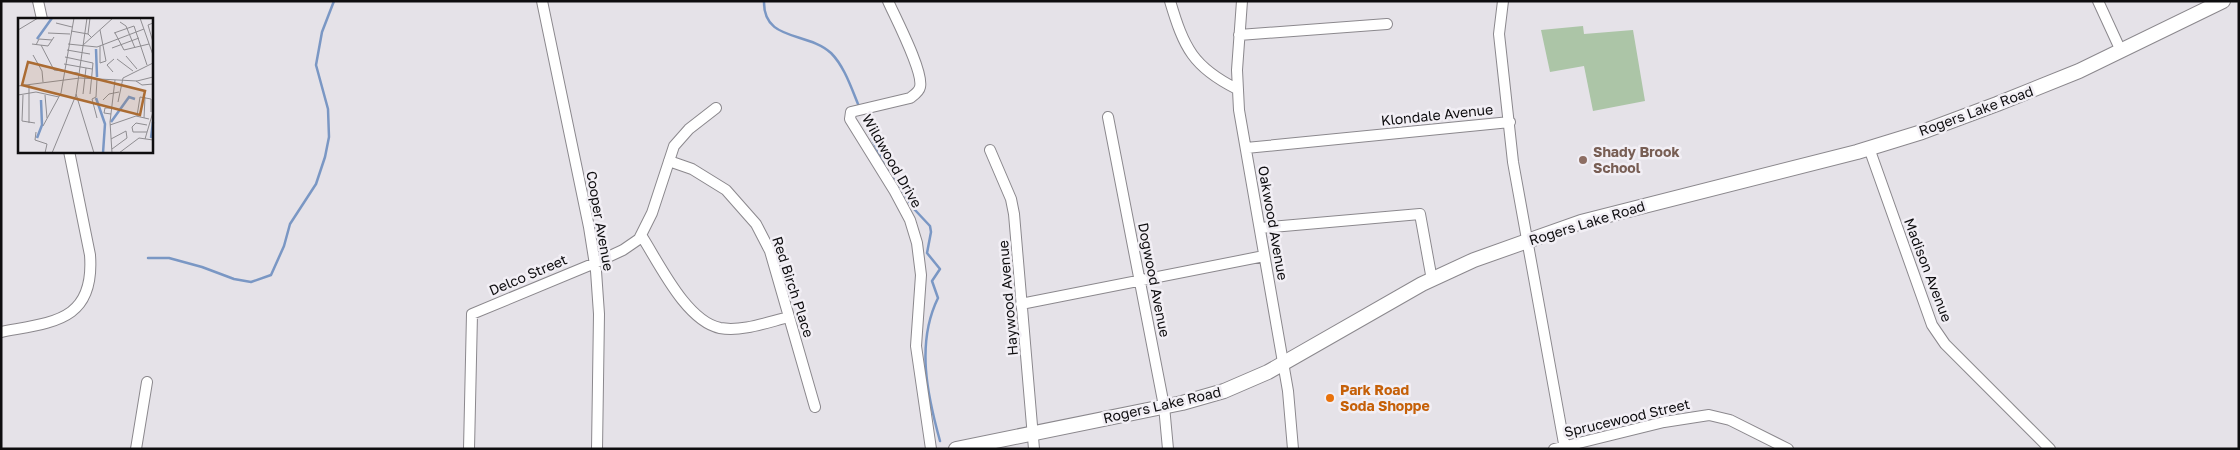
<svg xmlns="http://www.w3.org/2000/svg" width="2240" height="450" viewBox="0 0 2240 450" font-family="'Golos Text',sans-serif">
  <rect width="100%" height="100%" fill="#e5e2e8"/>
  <path fill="#acc5a7" d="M1583 26 1584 34 1633 30 1645 101 1593 111 1584 66 1550 72 1541 30Z"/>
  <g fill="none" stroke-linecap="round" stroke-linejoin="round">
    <path stroke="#7a97c4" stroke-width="2.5" d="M764 1C763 42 807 31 831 53 844 66 851 87 858 104
      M868 130 885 167
      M888 171 915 210 930 226 931 232 927 253 940 269 932 281 938 298C916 343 927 394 940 441
      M148 258H169L202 267 234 279 251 282 271 275 284 246 290 224 316 184 325 157 329 137 328 109 316 65 322 32 334 1"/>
    <defs>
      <path id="minor" d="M38 1 42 19
        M542 1 589 227 596 271 599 314 597 449
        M888 1C895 17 924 72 920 87 919 92 914 95 910 98L851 112 850 119 894 190 910 220 917 243 921 275 916 346 931 449
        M1170 1C1184 48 1193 67 1237 89
        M1242 1 1237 70 1239 110 1288 391 1293 449
        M1503 1 1499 34 1513 162 1565 449
        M2098 1 2121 51
        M1239 35 1387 24
        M1108 117 1164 406 1168 449
        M1246 148 1510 122
        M1869 148 1932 325 1945 344 2050 449
        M990 150 1011 199 1014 214 1034 449
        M669 161 692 169 726 190 756 224 770 251 815 407
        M1260 228 1420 214 1432 280
        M641 235C659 263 686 321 720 328 742 332 768 322 789 317
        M1021 304 1264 256
        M1 332C52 322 95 322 90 255L69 151
        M136 449 147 382
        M469 449 472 314 595 263 623 250 639 239 652 213 674 146 689 129 716 108
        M1554 449 1664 422 1709 415 1730 420 1788 449"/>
      <path id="major" d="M956 449 1182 403 1224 391 1268 372 1422 284 1474 260 1581 222 1857 152 1922 132 1997 104 2079 71 2223 1"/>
    </defs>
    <use href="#minor" stroke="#8b888d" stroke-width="12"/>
    <use href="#major" stroke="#8b888d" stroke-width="16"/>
    <use href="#minor" stroke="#fff" stroke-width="10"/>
    <use href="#major" stroke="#fff" stroke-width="14"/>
  </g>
  <circle fill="#8d6e63" stroke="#f2eff5" stroke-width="2" cx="1583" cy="160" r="5"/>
  <circle fill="#e8710a" stroke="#f2eff5" stroke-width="2" cx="1330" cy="398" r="5"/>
  <g text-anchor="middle" stroke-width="5" stroke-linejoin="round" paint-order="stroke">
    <g font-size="14" fill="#0e0d0f" stroke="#f2eff5">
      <text transform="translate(1976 111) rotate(-20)" y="5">Rogers Lake Road</text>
      <text transform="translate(1437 115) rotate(-6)" y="5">Klondale Avenue</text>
      <text transform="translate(892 161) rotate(60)" y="5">Wildwood Drive</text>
      <text transform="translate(600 221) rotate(80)" y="5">Cooper Avenue</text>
      <text transform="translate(1273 223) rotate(80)" y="5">Oakwood Avenue</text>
      <text transform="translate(1587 223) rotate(-17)" y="5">Rogers Lake Road</text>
      <text transform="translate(1928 270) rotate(69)" y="5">Madison Avenue</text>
      <text transform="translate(528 275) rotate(-23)" y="5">Delco Street</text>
      <text transform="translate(1154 280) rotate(79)" y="5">Dogwood Avenue</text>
      <text transform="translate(793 287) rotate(72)" y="5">Red Birch Place</text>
      <text transform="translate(1008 298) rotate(-95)" y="5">Haywood Avenue</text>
      <text transform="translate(1162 405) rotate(-13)" y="5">Rogers Lake Road</text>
      <text transform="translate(1627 418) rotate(-13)" y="5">Sprucewood Street</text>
    </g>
    <g font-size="14" font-weight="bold" fill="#785e54" stroke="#f2eff5" text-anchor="start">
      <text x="1593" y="157">Shady Brook<tspan x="1593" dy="16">School</tspan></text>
    </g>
    <g font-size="14" font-weight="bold" fill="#c56008" stroke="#f2eff5" text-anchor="start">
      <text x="1340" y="395">Park Road<tspan x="1340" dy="16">Soda Shoppe</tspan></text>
    </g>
  </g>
  <g transform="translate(18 18)">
    <rect width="135" height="135" fill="#e5e2e8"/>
    <path fill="none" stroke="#7a97c4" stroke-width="2.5" d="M19 21 34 0M78 31 79 59M78 80 87 106 85 135M93 104 111 79 117 81M19 120 24 107 23 82M133 120 135 104"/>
    <path fill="none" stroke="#8f8d91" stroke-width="1" d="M122 0 135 37M102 4 108 8 117 30M38 5 54 9M135 5 130 7 135 24M0 12 20 0M53 13 70 16 74 20M30 15 52 16M96 15 116 8 129 47M97 15 106 32 131 26M70 16 72 0M14 26 30 28 36 19M50 26 79 29 126 11M18 27 21 21 34 22M23 27 36 52 60 55M64 28 95 0M82 28V45L88 43 82 12M94 30 121 20M49 32 72 36M15 37 24 53 25 64M108 38 119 51M47 39 75 45 72 76M99 41 115 53M46 46 74 51M95 54 89 47 96 41M79 61 78 79 74 81 79 100M118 63 124 67 135 66M11 67V105M0 68 62 60 119 63 135 59M58 76 76 135M65 76 68 50M0 77 18 74 41 79M5 77 4 103 17 105M27 77 29 100M85 82 91 76 101 74M100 84 105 60 135 45M93 96 86 95 87 90H93M119 98 122 79 133 81V94M126 100 127 79M92 107 118 98 131 101M25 108 43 75 56 0M18 114 17 122 29 126 27 135M129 114H115L114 109 118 105 129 107M93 121 108 113 109 120 94 131M127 121 135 94M34 135 58 77 69 0M94 135 92 104 97 62M101 135 121 120 135 122"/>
    <path fill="#ab6c33" fill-opacity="0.15" stroke="#ab6c33" stroke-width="2.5" d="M10 44 127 73 122 97 4 67Z"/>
    <rect width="135" height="135" fill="none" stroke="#0e0d0f" stroke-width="2.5"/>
  </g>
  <rect width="2240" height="450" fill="none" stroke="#0e0d0f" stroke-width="5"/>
</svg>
